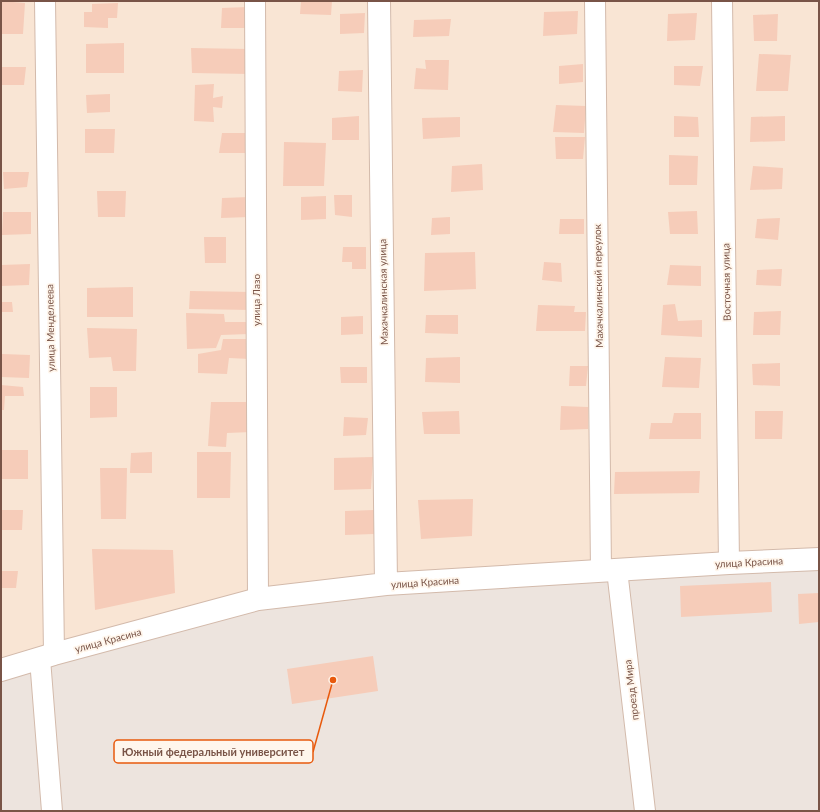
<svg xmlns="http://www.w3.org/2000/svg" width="820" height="812" viewBox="0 0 820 812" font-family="Lato,sans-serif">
  <rect width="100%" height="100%" fill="#fef1e4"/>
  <path fill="#f9e5d4" d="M1 1H819V559L1 673Z"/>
  <path fill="#ede4de" d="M819 565V811H1V676L286 596Z"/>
  <path fill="#f6ccb9" d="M1 1 25 3 23 34H1Z
    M301 1H332L331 15 300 14Z
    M118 3 117 18H108V28L84 27V12H92V4Z
    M248 7 247 28H221L222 8Z
    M578 11 577 34 543 36 544 12Z
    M365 13 364 33 340 34V14Z
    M697 13 695 40 667 41 668 14Z
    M778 14 777 41H754L753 15Z
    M451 19 449 36 413 37 414 20Z
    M124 43V73H86V44Z
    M191 48 249 49V74L192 73Z
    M759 54 791 55 788 91H756Z
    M425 60H449L448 90 414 89 416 68 426 69Z
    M583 64V82L559 84V66Z
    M674 66H703L700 86 674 85Z
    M2 67H26L24 85H1Z
    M363 70 362 92 338 91 339 71Z
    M214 84 213 98 223 96 222 108 213 107 214 122 194 121 195 85Z
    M110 94V112L87 113 86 95Z
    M556 105 586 106 584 133 553 132Z
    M359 116V140H332V118Z
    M674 116 698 117 699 137H674Z
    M785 116V141L750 142 751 117Z
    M460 117V137L423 139 422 118Z
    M85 129H115L114 153H85Z
    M222 133H250L249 153H219Z
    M555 137H585L583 159H556Z
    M284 142 326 143 324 186H283Z
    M669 155 698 156 697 185H669Z
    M482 164 483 190 451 192 452 166Z
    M753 166 783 168 782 189 750 190Z
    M3 172H29L27 187 4 189Z
    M97 191H126L125 217H98Z
    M334 195H352V217L335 215Z
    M326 196V219L301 220V197Z
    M250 197 249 217 221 218 222 198Z
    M697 211 698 234H670L668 212Z
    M3 212H31V234L2 235Z
    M450 217V234L431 235 432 218Z
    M780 218 778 240 755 238 757 219Z
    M560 219H584V234H559Z
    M204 237H226V263H205Z
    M343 247H366V269H352V262H342Z
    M475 252 476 289 424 291 425 253Z
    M544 262 561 263 562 282 542 280Z
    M30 264 29 285 1 286V265Z
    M670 265 701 266V286L667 285Z
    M782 269 781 286 756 285 757 270Z
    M133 287V317H87V288Z
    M190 291 251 292 252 310 189 309Z
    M1 302H12L13 312H1Z
    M675 304 678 321 702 320V337L661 335 663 305Z
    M538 305 575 306 574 312H586L585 331H536Z
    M781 311 780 335H753L754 312Z
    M186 313 224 314 225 322H248L249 334 221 335 216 348 187 349Z
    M426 315H458V334L425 333Z
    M363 316V334L341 335V317Z
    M87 328 137 329 136 371H113L111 357 89 358Z
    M223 339H252L250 359 229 358 227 374 198 373V354L221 350Z
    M2 354 30 355 29 378 1 377Z
    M460 357V383L425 382 426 358Z
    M665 357 701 358 699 388 662 387Z
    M780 363V386L753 385 752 364Z
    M570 366H588L586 386H569Z
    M340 367H367V383H341Z
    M1 385 23 387 24 396H5L4 410H1Z
    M90 387H117V417L90 418Z
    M211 402H250L251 432 227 433 226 447 208 446Z
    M561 406 588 407V429L560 430Z
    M459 411 460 434H424L422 412Z
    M755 411H783L782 439H755Z
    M674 413H701V439H649L651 423H672Z
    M344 417 368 418 366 435 343 436Z
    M1 450H28V479H1Z
    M152 452V473H130L131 453Z
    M197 452H231L230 498H197Z
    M373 457 371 489 334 490V458Z
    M100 468H127L126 519H101Z
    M700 471 699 493 614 494 615 472Z
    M473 499 472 536 421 539 418 500Z
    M1 510H23L22 530H1Z
    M374 510V534L345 535V511Z
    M92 549 173 550 175 593 95 610Z
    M1 571H18L16 588H1Z
    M771 582 772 612 681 617 680 586Z
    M819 593V622L799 624 798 594Z
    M373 656 378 691 292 704 287 669Z"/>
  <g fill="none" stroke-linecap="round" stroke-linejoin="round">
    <defs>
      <path id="minor" d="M45 1 54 654
        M255 1 258 599
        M595 1 601 571
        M722 1 729 563
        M617 570 645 811
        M40 659 52 811"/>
      <path id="tertiary" d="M379 1 386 584
        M1 670 54 654 258 599 386 584 729 563 819 559"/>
    </defs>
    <use href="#minor" stroke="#d3baab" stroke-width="22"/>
    <use href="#tertiary" stroke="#d3baab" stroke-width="24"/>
    <use href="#minor" stroke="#fff" stroke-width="20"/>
    <use href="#tertiary" stroke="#fff" stroke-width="22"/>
  </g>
  <g text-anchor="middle" stroke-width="3.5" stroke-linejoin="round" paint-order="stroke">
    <g font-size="10" fill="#795447" stroke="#fff6ec">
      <text transform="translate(726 282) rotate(-91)" y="4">Восточная улица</text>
      <text transform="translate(598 286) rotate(-91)" y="4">Махачкалинский переулок</text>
      <text transform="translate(383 292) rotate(-91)" y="4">Махачкалинская улица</text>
      <text transform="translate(256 300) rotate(-90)" y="4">улица Лазо</text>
      <text transform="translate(50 328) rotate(-91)" y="4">улица Менделеева</text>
      <text transform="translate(749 562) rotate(-3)" y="4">улица Красина</text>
      <text transform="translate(425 582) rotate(-4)" y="4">улица Красина</text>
      <text transform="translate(108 640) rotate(-15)" y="4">улица Красина</text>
      <text transform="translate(631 690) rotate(-97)" y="4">проезд Мира</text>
    </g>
  </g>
  <path fill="none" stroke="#e8590c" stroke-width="1.5" d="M333 680L313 752"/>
  <circle fill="#e8590c" stroke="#fff6ec" stroke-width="1.5" cx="333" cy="680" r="4"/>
  <rect fill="#fff6ec" stroke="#e8590c" stroke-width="1.5" x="114" y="740" width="199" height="23" rx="4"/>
  <g font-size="11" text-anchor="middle" font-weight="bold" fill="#795447">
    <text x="213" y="756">Южный федеральный университет</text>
  </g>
  <rect width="820" height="812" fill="none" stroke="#795447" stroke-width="4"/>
</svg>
